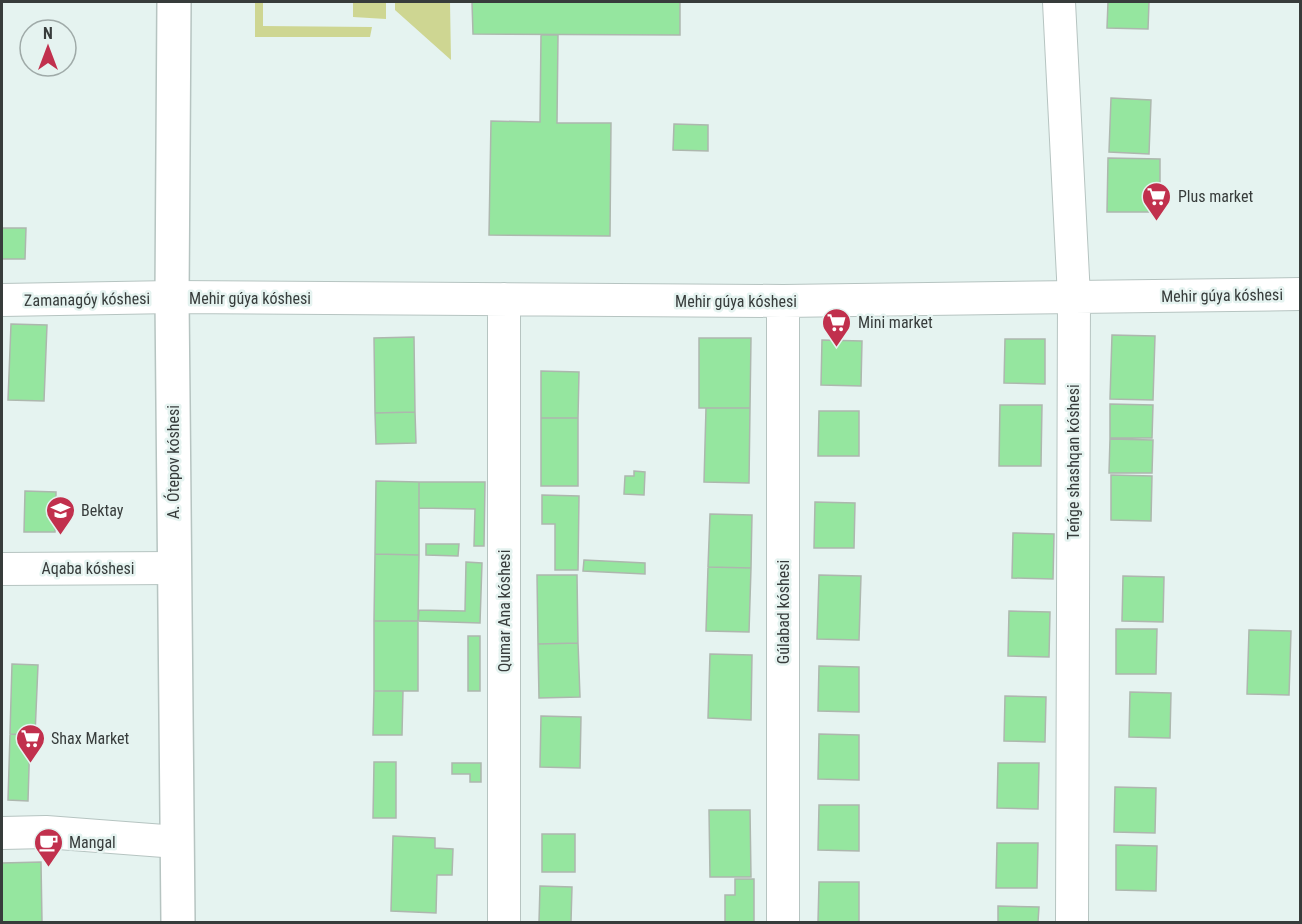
<svg xmlns="http://www.w3.org/2000/svg" width="1302" height="924" viewBox="0 0 1302 924" font-family="'Roboto Condensed',sans-serif">
  <rect width="100%" height="100%" fill="#e5f3f0"/>
  <path fill="#ced692" d="M255 2H263V26L372 27 370 37H255Z
    M353 2H386V19L353 17Z
    M395 2H450L451 60 395 10Z"/>
  <path fill="#95e69f" stroke="#adb7ae" stroke-width="1.5" d="M472 2H680V35L473 34Z
    M1108 2H1149L1148 29 1107 28Z
    M541 35H558L557 123H611L610 236 489 235 491 121 540 122Z
    M1111 98 1151 100 1149 154 1109 152Z
    M674 124 708 125V151L673 150Z
    M1108 158 1160 159V212H1107Z
    M2 228H26L25 259H2Z
    M11 324 47 325 44 401 8 400Z
    M1112 335 1155 336 1153 400 1110 399Z
    M414 337 415 412 375 413 374 338Z
    M699 338H751L750 408H699Z
    M1005 339H1045V384L1004 383Z
    M822 340 862 341 861 386 821 385Z
    M541 371 579 372 578 418H541Z
    M1110 404 1153 405 1152 438H1110Z
    M1000 405H1042L1041 466H999Z
    M706 408H750L749 483 704 482Z
    M819 411H859V456H818Z
    M415 412 416 443 376 444 375 413Z
    M541 418H578V486H541Z
    M1110 439 1153 440 1152 473H1109Z
    M634 471 645 472 644 495 624 494 625 476H634Z
    M1111 475 1152 476 1151 521 1111 520Z
    M376 481 419 482V555L375 554Z
    M419 482H485L484 546H474L475 509 419 508Z
    M25 491 56 492 55 532H24Z
    M542 495 579 496 578 570H555V524H542Z
    M815 502 855 503 854 548H814Z
    M710 514 752 515 751 568 708 567Z
    M1013 533 1054 534 1053 579 1012 578Z
    M426 544H459L458 556 426 555Z
    M375 554 419 555 418 621H374Z
    M584 560 645 563V574L583 571Z
    M466 562 482 563 480 623 418 621 419 610 465 611Z
    M708 567 751 568 749 632 706 631Z
    M537 575H577L578 643 538 644Z
    M819 575 861 576 859 640 817 639Z
    M1123 576 1164 577 1163 622 1122 621Z
    M1009 611 1050 612 1049 657 1008 656Z
    M374 621H418V691H374Z
    M1116 629H1157L1156 674H1116Z
    M1249 630 1291 631 1289 695 1247 694Z
    M468 636H480V691H468Z
    M578 643 580 697 539 698 538 644Z
    M710 654 752 655 751 720 708 718Z
    M12 664 38 665 35 735 10 734Z
    M819 666 859 667V712L818 711Z
    M374 691H403L402 735H373Z
    M1130 692 1171 693 1170 738 1129 737Z
    M1005 696 1046 697 1045 742 1004 741Z
    M541 716 581 717 580 768 540 767Z
    M10 734 30 735 28 801 8 800Z
    M819 734 859 735V780L818 779Z
    M374 762H396V818H373Z
    M452 763H481V782H470V774H452Z
    M998 763H1039L1038 809 997 808Z
    M1115 787 1156 788 1155 833 1114 832Z
    M819 805H859V851L818 850Z
    M709 810H750L751 877H710Z
    M542 834H575V872H542Z
    M393 836 435 838V848L453 849 452 875H437L436 913 391 911Z
    M997 843H1038L1037 888H996Z
    M1116 845 1157 846 1156 891 1116 890Z
    M41 862 42 922H2V863Z
    M735 879H754V922H725V895H735Z
    M819 882H859V922H818Z
    M540 886 572 887 571 922H539Z
    M998 906 1039 907 1038 922H998Z"/>
  <g fill="none" stroke-linecap="round" stroke-linejoin="round">
    <defs>
      <path id="minor" d="M1059 2 1074 297 1072 922
        M2 300 172 297 783 301 1300 294
        M2 569 174 568
        M2 833 46 832 177 842
        M504 922V299
        M783 922V301"/>
      <path id="major" d="M174 2 172 297 178 922"/>
    </defs>
    <use href="#minor" stroke="#b6c4c1" stroke-width="34"/>
    <use href="#major" stroke="#b6c4c1" stroke-width="36"/>
    <use href="#minor" stroke="#fff" stroke-width="32"/>
    <use href="#major" stroke="#fff" stroke-width="33"/>
  </g>
  <defs>
    <symbol id="supermarket-pin" viewBox="-11 -11 22 30"><path d="M0 17L-7.5 6A9.5 9.5 0 1 1 7.5 6Z" fill="#c1304d" stroke="#e5f3f0"/><path d="M-6-5.5h2.5l.6 2H6L4.5 2H-2.5L-4.4-4H-6ZM-1.5 3.2a1.3 1.3 0 1 0 .1 0ZM3 3.2a1.3 1.3 0 1 0 .1 0Z" fill="#fff"/></symbol>
    <symbol id="school-pin" viewBox="-11 -11 22 30"><path d="M0 17L-7.5 6A9.5 9.5 0 1 1 7.5 6Z" fill="#c1304d" stroke="#e5f3f0"/><path d="M0-5L7-2L0 1L-7-2ZM-4 1L0 2.5L4 1V4Q0 6-4 4Z" fill="#fff"/></symbol>
    <symbol id="cafe-pin" viewBox="-11 -11 22 30"><path d="M0 17L-7.5 6A9.5 9.5 0 1 1 7.5 6Z" fill="#c1304d" stroke="#e5f3f0"/><path d="M-5.5-4.5H6V0H3Q3 3.5 0 3.5H-2.5Q-5.5 3.5-5.5 0ZM3-3.2v2h1.7v-2ZM-6 4.5H4V6H-6Z" fill="#fff"/></symbol>
  </defs>
  <g fill-rule="evenodd">
    <use href="#supermarket-pin" x="1140" y="180" width="33" height="45"/>
    <use href="#supermarket-pin" x="820" y="306" width="33" height="45"/>
    <use href="#school-pin" x="44" y="494" width="33" height="45"/>
    <use href="#supermarket-pin" x="14" y="722" width="33" height="45"/>
    <use href="#cafe-pin" x="32" y="826" width="33" height="45"/>
  </g>
  <g text-anchor="middle" stroke-width="5" stroke-linejoin="round" paint-order="stroke">
    <g font-size="16" fill="#373c3b" stroke="#e5f3f0" text-anchor="start">
      <text x="1178" y="202">Plus market</text>
      <text x="858" y="328">Mini market</text>
      <text x="81" y="516">Bektay</text>
      <text x="51" y="744">Shax Market</text>
      <text x="69" y="848">Mangal</text>
    </g>
    <g font-size="16" fill="#373c3b" stroke="#e5f3f0">
      <text transform="translate(1222 295) rotate(-1)" y="6">Mehir gúyа kóshesi</text>
      <text x="250" y="304">Mehir gúyа kóshesi</text>
      <text transform="translate(87 299) rotate(-1)" y="6">Zamanagóy kóshesi</text>
      <text x="736" y="307">Mehir gúyа kóshesi</text>
      <text transform="translate(173 462) rotate(-90)" y="6">A. Ótepov kóshesi</text>
      <text transform="translate(1073 462) rotate(-90)" y="6">Teńge shashqan kóshesi</text>
      <text x="88" y="574">Aqaba kóshesi</text>
      <text transform="translate(504 611) rotate(-90)" y="6">Qumar Ana kóshesi</text>
      <text transform="translate(783 612) rotate(-90)" y="6">Gúlabad kóshesi</text>
    </g>
  </g>
  <rect width="1302" height="924" fill="none" stroke="#373c3b" stroke-width="6"/>
  <g transform="translate(48 48)"><circle r="28" fill="#e5f3f0" stroke="#9faaa8" stroke-width="1.5"/>
  <path d="M0-4.5L10 22L0 15L-10 22Z" fill="#c1304d"/>
  <text y="-9" font-size="16" font-weight="bold" text-anchor="middle" fill="#373c3b">N</text>
  </g>
</svg>
